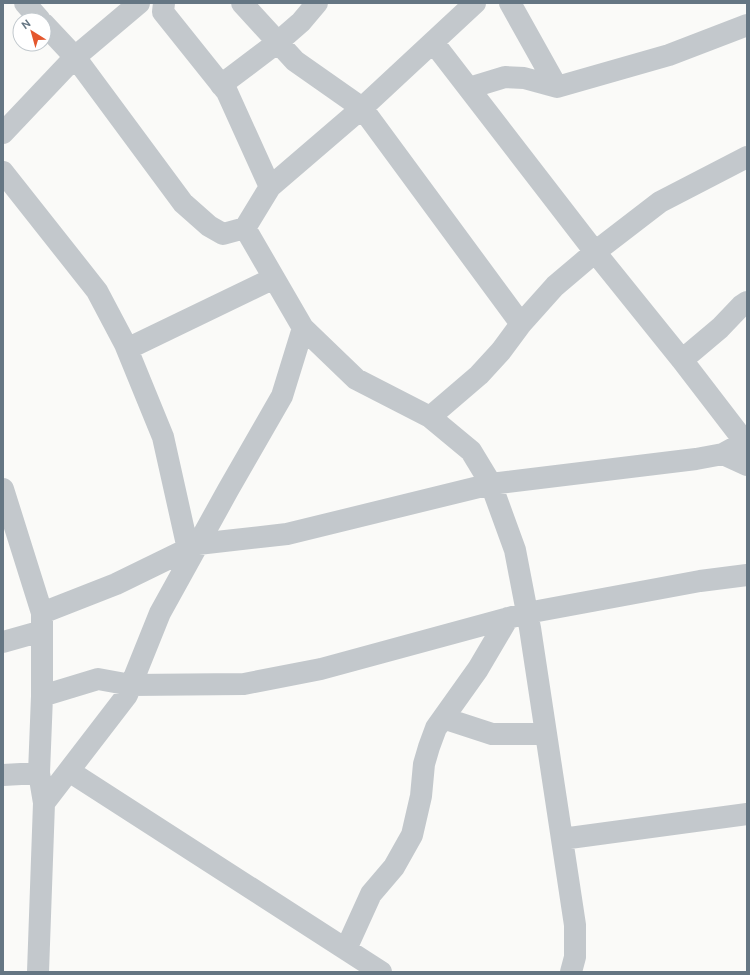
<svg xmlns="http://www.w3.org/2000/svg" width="750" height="975" viewBox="0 0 750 975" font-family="Ubuntu,sans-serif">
  <rect width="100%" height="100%" fill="#fafaf8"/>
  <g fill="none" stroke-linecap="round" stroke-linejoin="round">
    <path stroke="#c3c8cc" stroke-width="22" d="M25 3 40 20
      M242 3 295 61 362 108 475 3
      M510 3 557 87
      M44 24 75 57 183 203 209 226 223 234 245 228
      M433 42 595 252 682 360 745 442
      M221 85 278 42 301 22 317 3
      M469 88 505 77 524 78 557 87 669 55 747 25
      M3 133 75 57 139 3
      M3 172 97 291 125 344 163 437 188 549
      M270 187 362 108 521 324
      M303 328 356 379 430 417 471 451 491 484 515 550 530 628 575 925V957L571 972
      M127 349 274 278
      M682 360 720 328 741 306 747 302
      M430 417 479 375 501 351 521 324 555 286 595 252 660 202 747 157
      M723 454 747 465
      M3 489 42 613
      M3 642 42 631
      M42 696 98 679 131 685 244 684 321 669 527 613 700 581 747 575
      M443 718 492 734H546
      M69 771 381 972
      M3 775 39 773
      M44 803 39 773 42 696V613L116 584 198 544 287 534 491 484 696 459 723 454 745 442 747 439
      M562 839 747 814
      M346 949 371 894 394 867 412 835 421 796 424 764 429 747 436 728 478 669 508 618
      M38 972 44 803 127 695 160 613 228 490 282 396 303 328 245 228 270 187 227 92 163 12 164 3"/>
  </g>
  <rect width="750" height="975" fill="none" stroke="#657683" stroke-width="8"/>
  <g transform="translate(32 32) rotate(323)"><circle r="19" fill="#ffffff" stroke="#c1c8cd"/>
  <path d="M0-3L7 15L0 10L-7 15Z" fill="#e4572e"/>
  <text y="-6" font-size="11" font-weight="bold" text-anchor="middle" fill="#657683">N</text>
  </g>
</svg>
